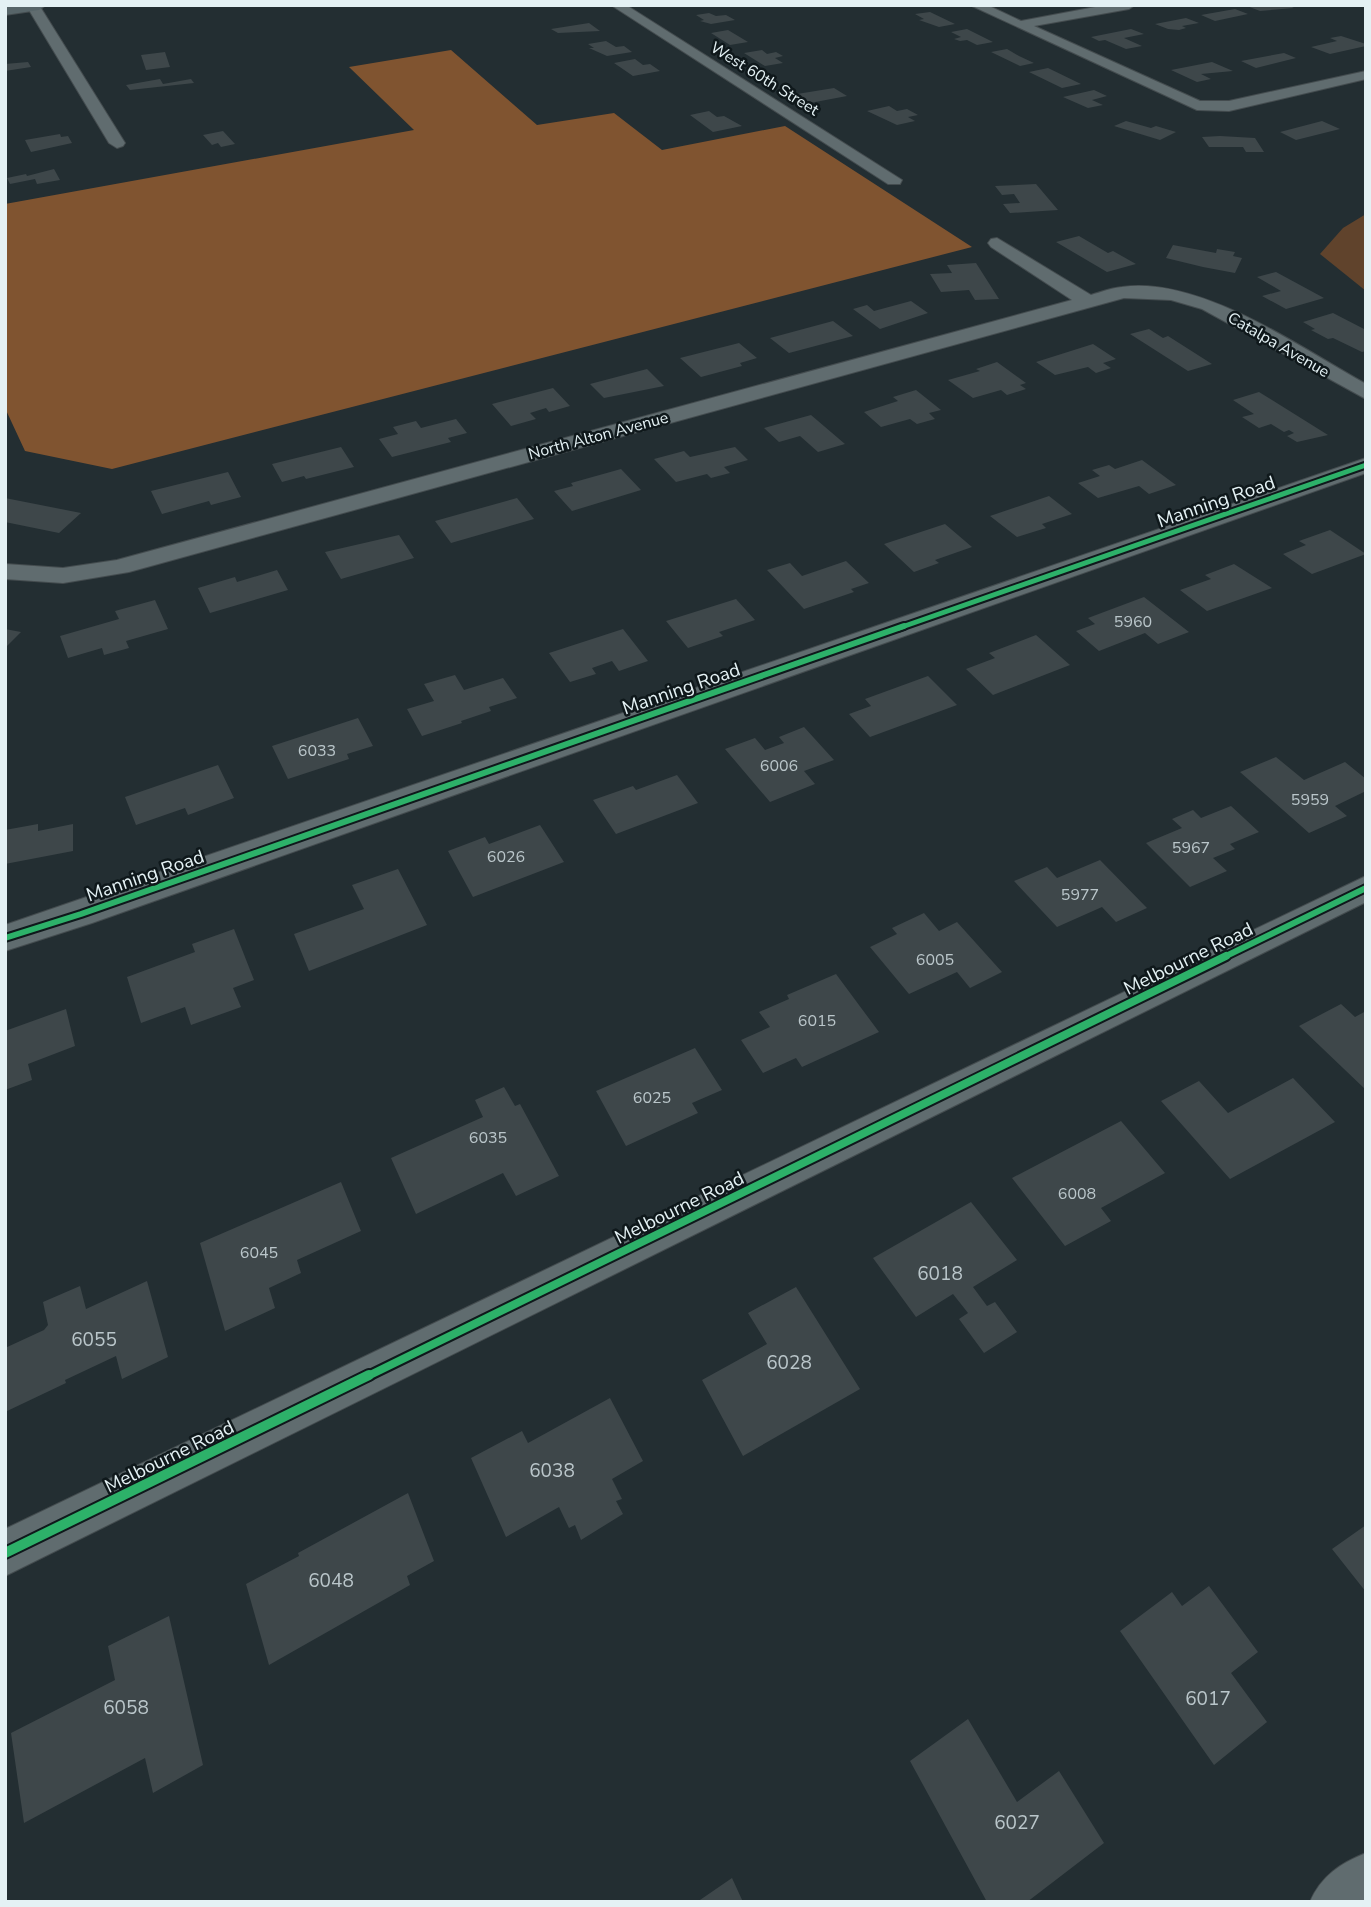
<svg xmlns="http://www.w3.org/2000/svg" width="1371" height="1907" viewBox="0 0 1371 1907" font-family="'Nunito Sans',sans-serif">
  <rect width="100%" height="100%" fill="#232e32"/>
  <path fill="#60432c" d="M1366 214V291L1320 254 1343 228Z"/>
  <path fill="#805430" d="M451 50 537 125 614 113 662 150 785 126 972 247 112 469 25 451 5 408V204L414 130 349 67Z"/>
  <path fill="#3e474a" d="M1253 5H1288L1294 8 1260 11 1247 6Z
    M1235 9 1248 14 1215 21 1201 15Z
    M930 12 955 24 939 27 919 20 924 19 915 14Z
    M709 13 716 16 726 15 735 20 711 24 700 21 704 20 696 15Z
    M1186 18 1199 23 1182 26 1186 28 1179 30 1168 29 1155 24Z
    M589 23 600 31 558 33 551 29Z
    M967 29 993 42 977 45 967 40 960 41 954 39 961 37 951 32Z
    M1131 29 1144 34 1124 38 1142 46 1126 49 1105 40 1099 41 1091 37Z
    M728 30 748 42 730 45 711 33Z
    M1341 36 1366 44V46L1330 54 1311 47 1337 41 1330 38Z
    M606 41 616 47 624 46 632 52 607 56 589 48H594L588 44Z
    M1007 49 1019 56 1034 63 1020 66 991 52Z
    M762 50 767 54 776 52 783 56 775 58 783 63 765 66 744 53Z
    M165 52 170 67 146 70 141 55Z
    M1284 53 1296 58 1256 68 1241 61Z
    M635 59 643 65 650 64 660 71 633 76 614 63Z
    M28 62 31 67 5 71V64Z
    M1212 62 1233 71 1201 74 1211 79 1197 82 1171 70Z
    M1048 68 1081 84 1062 88 1029 72Z
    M160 79 163 84 191 79 194 83 130 90 126 85Z
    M834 88 847 96 810 103 797 94Z
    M1094 90 1107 96 1092 100 1103 105 1088 108 1063 97Z
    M889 106 897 111 907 109 918 115 908 117 915 121 897 125 867 111Z
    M709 111 717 117 724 116 742 126 713 132 690 115Z
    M1126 121 1151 128 1156 126 1176 132 1160 140 1114 126Z
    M1322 121 1340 129 1296 140 1280 132Z
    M223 131 235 144 221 147 218 143 212 145 203 135Z
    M60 134 61 137 68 136 72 143 31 152 25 140Z
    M1220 136 1255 138 1264 152H1246L1243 147H1209L1202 137Z
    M54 169 60 180 37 184 35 179 10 184 7 178 26 174 27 176Z
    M1036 184 1058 210 1010 213 1003 204 1020 203 1014 194 1002 195 995 186Z
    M1079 236 1108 253 1113 251 1136 264 1107 272 1056 242Z
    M1173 245 1216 253 1217 249 1235 252 1233 256 1242 258 1235 273 1203 267 1166 258Z
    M976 263 999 299 975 300 969 290 941 292 930 274 952 273 947 265Z
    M1276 272 1324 298 1286 309 1262 296 1281 291 1257 277Z
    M911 301 928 313 880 329 853 309 867 305 874 311Z
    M1333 313 1366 330V351L1362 352 1333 338 1328 339 1311 330 1315 329 1303 322Z
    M833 321 853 336 789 353 770 338Z
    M1149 329 1163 338 1168 336 1212 364 1188 371 1130 334Z
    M739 343 757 358 740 363 742 366 701 377 680 358Z
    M1093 344 1116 359 1103 363 1111 368 1096 373 1088 367 1055 375 1036 362Z
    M997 362 1026 383 1020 385 1026 389 1007 395 1001 390 973 398 948 380 980 371 976 369Z
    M647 369 664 386 604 398 590 384Z
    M553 388 570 406 549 412 546 408 530 413 536 419 511 426 492 404Z
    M916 390 941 410 929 413 935 419 917 424 910 419 881 427 864 412 898 401 893 397Z
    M1259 392 1328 435 1297 442 1287 436 1294 433 1289 430 1284 432 1271 424 1259 428 1242 417 1254 414 1233 400Z
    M811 415 845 444 818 452 800 436 779 442 764 428Z
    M456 419 467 433 448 438 451 442 392 457 379 439 398 434 393 427 416 421 421 428Z
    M341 447 354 467 306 479 304 476 282 482 272 464Z
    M735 447 748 460 724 467 730 473 711 478 707 474 676 482 654 459 684 451 690 457Z
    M1142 460 1176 485 1149 494 1139 486 1098 498 1078 483 1100 476 1092 470 1109 465 1115 469Z
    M621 469 641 490 572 511 554 491 573 486 571 483Z
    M228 472 241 497 211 505 209 501 162 514 151 491Z
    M1049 496 1072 514 1042 524 1046 528 1017 537 990 516Z
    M5 498 81 513 59 533 5 522Z
    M517 498 534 519 451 543 435 521Z
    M945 524 972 547 935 560 939 563 914 572 884 544Z
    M1330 530 1366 554 1312 574 1283 554 1306 545 1299 541Z
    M399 535 414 558 341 579 325 552Z
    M846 561 869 583 851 589 854 592 804 609 767 570 790 563 802 576Z
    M1234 564 1272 588 1207 611 1180 590 1211 579 1205 575Z
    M277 570 288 590 210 613 198 588 235 577 237 582Z
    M1144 597 1189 632 1158 644 1145 633 1099 651 1076 631 1095 624 1088 618Z
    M736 599 755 620 719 632 723 636 688 648 666 621Z
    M155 600 168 629 126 641 129 648 104 655 102 648 68 658 60 636 119 619 115 611Z
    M5 629 21 632 5 648Z
    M623 629 648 661 619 671 612 661 592 668 596 674 570 682 549 653Z
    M1036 635 1070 665 993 695 966 669 995 658 989 653Z
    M455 675 464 690 503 678 517 698 489 707 491 711 461 721 462 723 422 736 407 709 434 701 424 684Z
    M928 676 957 705 870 737 849 714 871 706 865 699Z
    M358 718 373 746 347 754 349 759 288 779 272 746Z
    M804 727 834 760 804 771 815 784 770 802 725 749 755 738 765 750 784 743 779 737Z
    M1276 757 1304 780 1345 762 1366 779V791L1335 806 1347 816 1309 833 1240 772Z
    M218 765 234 798 188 815 185 808 136 825 125 797Z
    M677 775 698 803 616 834 593 800 633 786 636 790Z
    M1231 806 1259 832 1230 844 1235 849 1213 858 1227 871 1190 887 1146 843 1182 828 1172 819 1193 810 1201 818Z
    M38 824V831L73 824V851L5 864V830Z
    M540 825 564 862 473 897 448 851 485 837 489 844Z
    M1100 860 1147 908 1116 922 1102 907 1057 927 1014 881 1047 867 1057 878Z
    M398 869 427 925 309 971 294 934 364 909 352 885Z
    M924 913 939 931 957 922 1002 972 970 988 957 972 909 994 870 947 897 934 892 928Z
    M234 929 254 980 233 988 241 1007 191 1025 185 1007 141 1023 127 977 195 952 192 944Z
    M836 974 879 1032 802 1067 796 1058 763 1073 741 1040 770 1027 759 1012 789 999 787 995Z
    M1341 1004 1355 1017 1366 1011V1090L1299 1026Z
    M66 1009 75 1046 28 1064 32 1080 5 1090V1031Z
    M695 1048 722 1090 692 1103 698 1113 626 1146 596 1091Z
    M1293 1078 1335 1122 1230 1179 1161 1101 1199 1081 1228 1113Z
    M504 1087 515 1106 520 1104 559 1176 516 1196 503 1173 416 1214 391 1158 483 1117 475 1100Z
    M1121 1121 1165 1173 1101 1208 1111 1221 1065 1246 1012 1178Z
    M341 1182 361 1231 297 1260 301 1273 269 1288 275 1308 225 1331 200 1243Z
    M971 1202 1017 1260 973 1287 987 1306 995 1302 1017 1332 984 1353 959 1319 968 1313 953 1294 916 1317 873 1258Z
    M147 1281 168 1357 122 1379 116 1356 65 1380 66 1383 5 1412V1348L44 1330 48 1325 43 1302 80 1286 86 1309Z
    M796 1287 860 1389 743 1456 702 1380 767 1344 748 1313Z
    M610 1398 643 1461 612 1479 622 1499 616 1501 623 1514 581 1540 575 1525 569 1528 559 1507 506 1537 471 1458 522 1431 528 1443Z
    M408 1493 434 1561 407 1576 410 1585 269 1665 246 1584 299 1556 298 1553Z
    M1366 1525V1592L1332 1549Z
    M1209 1586 1258 1652 1231 1673 1267 1722 1214 1765 1120 1631 1172 1592 1182 1606Z
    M169 1616 203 1765 153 1793 145 1758 24 1823 11 1733 115 1680 108 1646Z
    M968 1719 1017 1802 1059 1771 1104 1843 1027 1902H987L910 1761Z
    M732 1878 743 1902H697Z"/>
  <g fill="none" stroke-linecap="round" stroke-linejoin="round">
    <defs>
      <path id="minor" d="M26 5H39L125 143 123 146 117 148 109 143Z
        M611 5H626L902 180 900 184H888Z
        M970 5H987L1021 21 1106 5H1135L1129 9 1034 26 1200 101H1229L1366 71V79L1229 111 1197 110Z
        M997 238 1091 295C1101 292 1111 288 1122 287 1200 276 1299 347 1366 384V399L1202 309 1171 300 1124 298 129 572 63 583 5 579V564L63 568 117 560 1072 300 991 247 988 243 991 239Z
        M1366 458V473L92 923 5 951V925Z
        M1366 876V902L5 1576V1529Z
        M1366 1853V1902H1310C1321 1876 1341 1863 1366 1853Z"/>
      <path id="secondary" d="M5 5H46L39 10 5 15Z"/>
    </defs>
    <use href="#minor" stroke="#444c4f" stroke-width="2"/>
    <use href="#secondary" stroke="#444c4f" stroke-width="2"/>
    <use href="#minor" fill="#606c6f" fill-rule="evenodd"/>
    <use href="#secondary" fill="#576569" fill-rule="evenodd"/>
    <defs>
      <path id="cycleway-far3" d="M899 628 1366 465"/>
      <path id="cycleway-far2" d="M5 938 81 914 904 626
        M1222 958 1366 888"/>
      <path id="cycleway-far1" d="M366 1377 1226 956"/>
      <path id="cycleway" d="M5 1553 369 1375"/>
    </defs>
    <use href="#cycleway-far3" stroke="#0f181b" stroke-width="9"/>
    <use href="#cycleway-far2" stroke="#0f181b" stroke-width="10"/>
    <use href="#cycleway-far1" stroke="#0f181b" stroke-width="12"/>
    <use href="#cycleway" stroke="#0f181b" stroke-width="14"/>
    <use href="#cycleway-far3" stroke="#2db169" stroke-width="5"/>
    <use href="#cycleway-far2" stroke="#2db169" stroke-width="6"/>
    <use href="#cycleway-far1" stroke="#2db169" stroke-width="8"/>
    <use href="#cycleway" stroke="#2db169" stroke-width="10"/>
  </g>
  <g text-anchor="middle" stroke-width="5" stroke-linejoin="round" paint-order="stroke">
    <g font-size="16" fill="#e4f1f4" stroke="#0f181b">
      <text transform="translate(765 78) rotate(32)" y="6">West 60th Street</text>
      <text transform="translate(1279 344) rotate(30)" y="6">Catalpa Avenue</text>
      <text transform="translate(598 435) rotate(-15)" y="6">North Alton Avenue</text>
    </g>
    <g font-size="16" fill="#bac6ca">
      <text x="1133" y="627">5960</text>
      <text x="317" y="756">6033</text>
      <text x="779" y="771">6006</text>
      <text x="1310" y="805">5959</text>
      <text x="1191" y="853">5967</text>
      <text x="506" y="862">6026</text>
      <text x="1080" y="900">5977</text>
      <text x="935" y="965">6005</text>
      <text x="817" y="1026">6015</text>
      <text x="652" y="1103">6025</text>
      <text x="488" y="1143">6035</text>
      <text x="1077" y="1199">6008</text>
      <text x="259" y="1258">6045</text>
    </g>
    <g font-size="19" fill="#e4f1f4" stroke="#0f181b">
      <text transform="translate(1216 501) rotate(-19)" y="7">Manning Road</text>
      <text transform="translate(681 688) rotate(-19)" y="7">Manning Road</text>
      <text transform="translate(145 875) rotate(-19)" y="7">Manning Road</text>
      <text transform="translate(1188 958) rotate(-26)" y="7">Melbourne Road</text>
      <text transform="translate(679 1207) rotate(-26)" y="7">Melbourne Road</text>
      <text transform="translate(169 1456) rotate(-26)" y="7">Melbourne Road</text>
    </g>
    <g font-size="19" fill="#bac6ca">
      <text x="940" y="1280">6018</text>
      <text x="94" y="1346">6055</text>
      <text x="789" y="1369">6028</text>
      <text x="552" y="1477">6038</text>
      <text x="331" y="1587">6048</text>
      <text x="1208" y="1705">6017</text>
      <text x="126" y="1714">6058</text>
      <text x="1017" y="1829">6027</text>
    </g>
  </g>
  <rect width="1371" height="1907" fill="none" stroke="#e4f1f4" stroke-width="14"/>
</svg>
